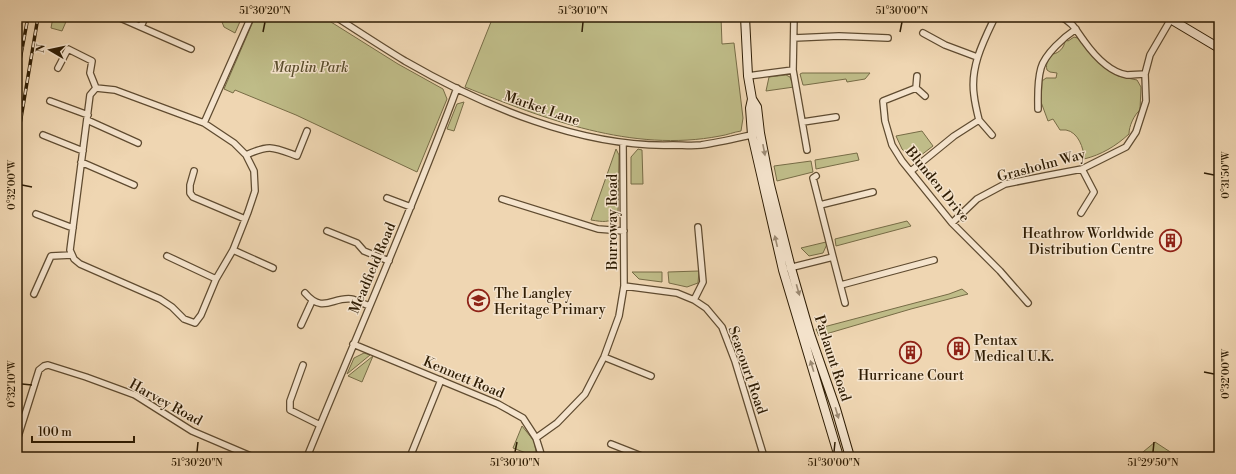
<svg xmlns="http://www.w3.org/2000/svg" width="1236" height="474" viewBox="0 0 1236 474" font-family="'Libre Bodoni',serif">
  <rect width="100%" height="100%" fill="#efd6b2"/>
  <filter id="stains"><feTurbulence type="fractalNoise" baseFrequency=".005" numOctaves="4"/><feColorMatrix values="0 0 0 0 .2 0 0 0 0 .09 0 0 0 0 .02 0 0 0 .5 -.17"/></filter>
  <radialGradient id="worn" r=".72"><stop offset=".6" stop-color="#630" stop-opacity="0"/><stop offset="1" stop-color="#630" stop-opacity=".3"/></radialGradient>
  <path fill="#bfbc88" stroke="#776c46" d="M53 17H68L62 31 51 28Z
    M220 17H242L235 33 224 27Z
    M255 17H323L398 64 443 89 447 99 417 172 296 115 235 90 233 93 224 89Z
    M493 17H721L722 44 734 43 743 118 741 131C734 132 727 135 720 136 632 153 545 119 465 87Z
    M1074 37 1081 39 1092 56 1106 69 1118 76 1137 80 1141 87 1140 110C1134 115 1129 126 1129 134 1116 146 1101 155 1084 159 1084 148 1078 132 1066 130 1064 130 1062 130 1060 130L1053 119 1048 121 1041 102 1042 81 1046 78H1056L1057 73 1050 72 1047 70C1045 63 1049 59 1053 54 1059 53 1064 48 1065 41L1066 40 1068 41Z
    M802 73H870L865 79 847 82 846 79 805 85H803L800 74Z
    M786 75 790 77 794 87 766 91 769 77Z
    M464 102 454 131 447 129 457 104Z
    M922 131 933 146 916 159 912 160 902 149 896 136Z
    M616 149 619 155 618 216C608 223 604 222 591 220Z
    M638 149 642 150 643 184H631V157Z
    M857 153 859 160 816 169 815 160Z
    M811 161 813 172 777 181 774 166Z
    M907 221 911 226 836 246 835 239Z
    M826 242 827 244 823 253 809 256 801 248Z
    M699 271 698 283 687 287 669 283 668 272Z
    M632 272H662V282L639 279Z
    M962 289 968 294 911 309 819 336 816 329 949 294Z
    M364 353 370 355 347 374 354 358Z
    M373 356 362 382 348 376Z
    M522 426 534 441 537 457H524L526 453 513 448Z
    M1155 442 1178 457H1137Z"/>
  <g fill="none" stroke-linecap="round" stroke-linejoin="round">
    <defs>
      <path id="street" d="M118 17 191 49
        M336 17C359 32 382 47 405 61 483 106 582 148 673 145 682 145 692 146 701 145 721 142 741 137 760 133
        M1061 17C1073 22 1077 32 1084 41 1094 55 1109 72 1127 75 1133 75 1139 74 1145 74
        M141 27 145 17
        M923 33 945 45 977 57
        M794 38 839 36 888 38
        M58 68 68 49 92 61 90 73 96 88
        M793 70 794 17
        M748 76 793 70 807 150
        M917 76 916 88 883 101 885 121 892 145 902 161 952 223 1000 271 1028 303
        M96 88 115 90 204 123 234 143 246 155 254 171 255 191 248 212 233 250 216 279 201 315 195 323 184 319 172 307 160 299 80 264 74 259 70 250 90 95Z
        M916 88 925 96
        M50 101 88 115
        M1038 109C1038 96 1037 82 1041 68 1045 54 1064 37 1076 29
        M87 120 138 143
        M979 120 992 135
        M803 122 836 117
        M204 123 251 17
        M43 135 83 151
        M246 155C270 144 273 147 297 156L307 131
        M81 162 134 185
        M194 171 190 185V193L193 197 245 219
        M911 171 954 136 979 120C977 112 975 104 974 95 970 67 983 42 995 17
        M816 176 813 178 833 257
        M387 198 411 207
        M502 199 598 229 624 231
        M820 205 873 192
        M1081 213 1094 192 1082 169
        M36 214 73 228
        M952 223 977 199 1005 184 1045 176 1082 169 1126 147 1136 132 1146 101 1145 74 1150 55 1171 19
        M327 231 357 243 364 251 389 261
        M233 250 273 268
        M167 256 216 279
        M789 268 833 257 845 303
        M841 285 934 260
        M624 286 677 293 694 300 706 308 722 327 735 361 764 457
        M305 293C323 314 332 297 351 299 357 300 364 304 369 306
        M34 294 51 256 72 255
        M694 300 703 282 698 227
        M301 325 312 301
        M353 344 498 404 523 418 536 438 542 457
        M604 357 651 376
        M303 365 290 401V410L320 425
        M536 438 557 423 585 394 604 357 619 316 624 286 623 144
        M17 440 39 370 44 366 48 365 86 377 135 395 192 431 253 457
        M611 444 644 457
        M307 457C357 334 411 213 457 88
        M410 457 441 380"/>
      <path id="secondary" d="M745 17 748 76 752 99 757 107 760 133 770 185 791 268 810 334 836 409 850 457
        M1167 17 1219 48
        M752 99 750 108 752 135 783 270 839 457"/>
    </defs>
    <use href="#street" stroke="#5f4b30" stroke-width="8"/>
    <use href="#secondary" stroke="#2f1d04" stroke-width="10"/>
    <use href="#street" stroke="#f5e4cd" stroke-width="5.5"/>
    <use href="#secondary" stroke="#f5e4cd" stroke-width="8"/>
    <defs>
      <path id="rail" d="M17 76 28 17
        M17 142 38 17"/>
    </defs>
    <use href="#rail" stroke="#2f1d04" stroke-width="3.5"/>
    <use href="#rail" stroke="#f5e4cd" stroke-width="2" stroke-dasharray="6" stroke-linecap="butt"/>
  </g>
  <defs><path id="oneway-solid" d="M-6-.8H1V-3.2L6.5 0L1 3.2V.8H-6Z"/></defs>
  <g fill="#9c8a73">
    <use href="#oneway-solid" transform="translate(764 150) rotate(79)"/>
    <use href="#oneway-solid" transform="translate(776 241) rotate(-103)"/>
    <use href="#oneway-solid" transform="translate(798 290) rotate(74)"/>
    <use href="#oneway-solid" transform="translate(812 366) rotate(-107)"/>
    <use href="#oneway-solid" transform="translate(837 413) rotate(73)"/>
  </g>
  <path fill="none" stroke="#2f1d04" stroke-width="1.5" d="M263 32 265 22M582 32 583 22M900 32 902 22M1204 173 1214 175M22 185 32 187M1204 372 1214 374M22 384 32 385M197 452 198 442M515 452 517 442M834 452 835 442M1153 452 1154 442"/>
  <defs>
    <symbol id="building-ring" viewBox="-11 -11 22 22"><circle r="9.5" fill="#f5e4cd" stroke="#8f2418" stroke-width="1.5"/><path d="M-4-6H4V6H1V3H-1V6H-4ZM-2.5-4.3h1.7v1.8h-1.7ZM.8-4.3h1.7v1.8H.8ZM-2.5-1h1.7V.8h-1.7ZM.8-1h1.7V.8H.8Z" fill="#8f2418"/></symbol>
    <symbol id="school-ring" viewBox="-11 -11 22 22"><circle r="9.5" fill="#f5e4cd" stroke="#8f2418" stroke-width="1.5"/><path d="M0-5L7-2L0 1L-7-2ZM-4 1L0 2.5L4 1V4Q0 6-4 4Z" fill="#8f2418"/></symbol>
  </defs>
  <g fill-rule="evenodd">
    <use href="#building-ring" x="1158" y="228" width="25" height="25"/>
    <use href="#school-ring" x="466" y="288" width="25" height="25"/>
    <use href="#building-ring" x="946" y="336" width="25" height="25"/>
    <use href="#building-ring" x="898" y="340" width="25" height="25"/>
  </g>
  <g text-anchor="middle" stroke-width="3" stroke-linejoin="round" paint-order="stroke">
    <g font-size="14" font-style="italic" fill="#5a4d2c" stroke="#f5e4cd">
      <text x="310" y="72">Maplin Park</text>
    </g>
    <g font-size="14" fill="#2f1d04" stroke="#f5e4cd">
      <text transform="translate(542 108) rotate(19)" y="5">Market Lane</text>
      <text transform="translate(1041 165) rotate(-15)" y="5">Grasholm Way</text>
      <text transform="translate(938 184) rotate(51)" y="5">Blunden Drive</text>
      <text transform="translate(612 222) rotate(-90)" y="5">Burroway Road</text>
      <text transform="translate(372 268) rotate(-67)" y="5">Meadfield Road</text>
      <text transform="translate(833 358) rotate(72)" y="5">Parlaunt Road</text>
      <text transform="translate(748 370) rotate(71)" y="5">Seacourt Road</text>
      <text transform="translate(464 377) rotate(23)" y="5">Kennett Road</text>
      <text transform="translate(166 402) rotate(29)" y="5">Harvey Road</text>
    </g>
    <g font-size="14" fill="#2f1d04" stroke="#f5e4cd" text-anchor="start">
      <text x="1154" y="238" text-anchor="end">Heathrow Worldwide<tspan x="1154" dy="16">Distribution Centre</tspan></text>
      <text x="494" y="298">The Langley<tspan x="494" dy="16">Heritage Primary</tspan></text>
      <text x="974" y="345">Pentax<tspan x="974" dy="16">Medical U.K.</tspan></text>
      <text x="911" y="380" text-anchor="middle">Hurricane Court</text>
    </g>
  </g>
  <rect width="1236" height="474" fill="none" stroke="#efd6b2" stroke-width="44"/>
  <g transform="translate(50 50) rotate(279)" stroke="#f5e4cd" stroke-width="3" paint-order="stroke">
  <path d="M0-3L7 15L0 10L-7 15Z" fill="#2f1d04"/>
  <text y="-6" font-size="11" font-weight="bold" text-anchor="middle" fill="#2f1d04">N</text>
  </g>
  <path d="M32 436v6h102v-6" fill="none" stroke="#2f1d04" stroke-width="2"/>
  <text x="38" y="436" font-size="12" fill="#2f1d04" stroke="#f5e4cd" stroke-width="3" paint-order="stroke">100 m</text>
  <rect x="22" y="22" width="1192" height="430" fill="none" stroke="#2f1d04" stroke-width="1.5"/>
  <g font-size="10" text-anchor="middle" fill="#2f1d04">
    <text x="265" y="14">51°30'20"N</text>
    <text x="583" y="14">51°30'10"N</text>
    <text x="902" y="14">51°30'00"N</text>
    <text transform="translate(1225 175) rotate(-90)" y="4">0°31'50"W</text>
    <text transform="translate(11 185) rotate(-90)" y="4">0°32'00"W</text>
    <text transform="translate(1225 374) rotate(-90)" y="4">0°32'00"W</text>
    <text transform="translate(11 384) rotate(-90)" y="4">0°32'10"W</text>
    <text x="197" y="466">51°30'20"N</text>
    <text x="515" y="466">51°30'10"N</text>
    <text x="834" y="466">51°30'00"N</text>
    <text x="1153" y="466">51°29'50"N</text>
  </g>
  <rect width="100%" height="100%" filter="url(#stains)"/>
  <rect width="100%" height="100%" fill="url(#worn)"/>
</svg>
